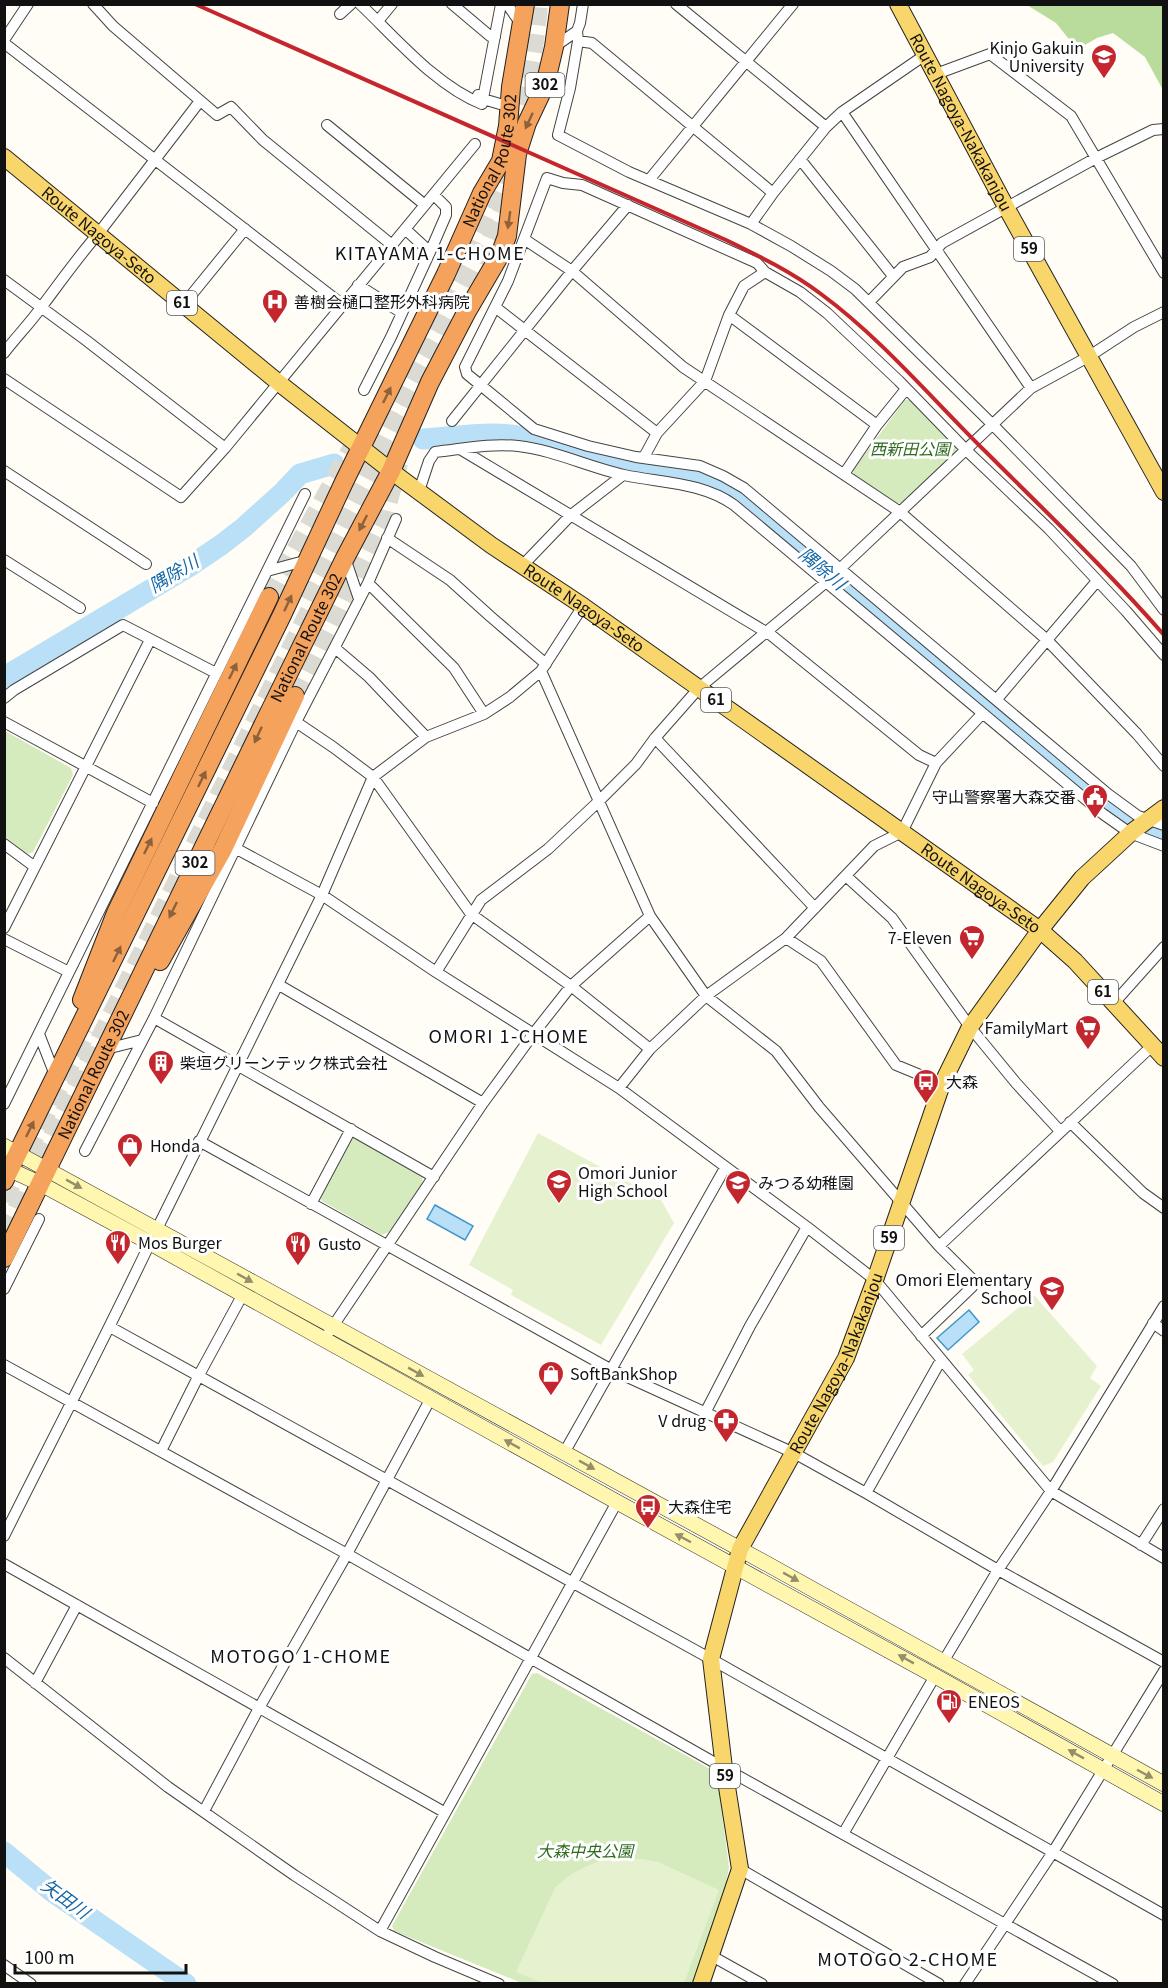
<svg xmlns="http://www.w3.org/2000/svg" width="1168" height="1988" viewBox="0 0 1168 1988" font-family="Georgia,'Noto Sans JP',serif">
  <rect width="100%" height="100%" fill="#fffdf5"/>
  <path fill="#d5ebbd" d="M905 400H910L956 447V453L902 503H897L854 475 853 470Z
    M5 731 71 768 73 775 33 852 27 854 5 837Z
    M353 1137 422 1177 423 1183 389 1232 382 1235 322 1201 320 1197Z
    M537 1673 714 1771 717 1775 729 1867 725 1889 694 1983H522L394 1931 392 1926 532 1674Z"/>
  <path fill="#b9dc9c" d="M1027 5H1163V90L1145 57 1113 33 1097 38 1083 46 1068 38 1056 23Z"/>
  <path fill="#e6f2cf" d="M538 1133 661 1200 674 1223 601 1345 511 1295 513 1290 469 1265Z
    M1034 1295 1097 1366 1090 1378 1101 1386 1053 1462 1043 1466 968 1375 974 1370 962 1354Z
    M608 1858 643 1859 658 1862 719 1890 684 1983H543L516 1972 555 1888C570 1872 588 1865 608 1858Z"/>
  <path fill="#b9e0f7" stroke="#3f96cf" stroke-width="1.5" d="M435 1205 473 1226 465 1240 427 1219Z
    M969 1310 979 1322 948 1350 937 1338Z"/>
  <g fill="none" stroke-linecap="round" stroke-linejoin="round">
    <path stroke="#b9e0f7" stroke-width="21" d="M423 439C452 437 482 432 511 435 543 439 569 452 600 458 648 469 700 470 741 498L958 680 1103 805 1145 830 1164 835
      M4 677 190 566 221 545 243 528 283 492 300 474 334 464
      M4 1852 50 1890 186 1984"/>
    <path stroke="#dbdad3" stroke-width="18" stroke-dasharray="18 9" stroke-linecap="butt" d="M300 596 491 204C515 140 534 73 539 4
      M269 597 358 436
      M295 696 385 516 399 463
      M4 1201 88 1030
      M4 1233 485 251 509 193"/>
    <defs>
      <path id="street" d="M93 4 113 26 217 115 231 107 263 140 392 245
        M360 4C396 38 436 86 482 104L501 4
        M452 4 490 36 495 37
        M507 4 521 24
        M583 4 580 23 577 31 578 41 570 88 558 135 629 172 751 224 791 246 831 271 855 289 993 425 1131 566 1164 610
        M676 4 826 127
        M340 14 351 4
        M378 21 392 4
        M4 40 28 4
        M578 41 592 43 773 193 826 127 842 112 925 55
        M4 43 343 305
        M554 47 577 31
        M936 74 990 54 1071 116 1164 273
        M478 95 483 99 500 104
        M842 112 1031 388
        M327 125 425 205
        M800 159 893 276
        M649 180 793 4
        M751 224 773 193
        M524 239 572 271 683 367 900 512 1046 639 1137 734 1164 766
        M430 252 446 215V207L434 195
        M4 280 87 341 225 448
        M358 285 402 313
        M869 302 903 267 930 257 942 243 1096 158 1153 130 1164 129
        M184 304 245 229
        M495 307 657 433
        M729 315 877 425
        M4 353C17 336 31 322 43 305 61 281 78 257 98 234L200 101
        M4 379 181 497 225 448 475 144
        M364 390 391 337 430 252 405 229
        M452 421 572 271 628 205
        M460 449 771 635 919 755 936 763
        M644 457 657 433 705 381 729 315 744 286 765 272
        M4 471 146 564
        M844 474 877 425 906 389
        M419 491 429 461 435 452C463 449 490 443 518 446 554 450 588 467 624 475 661 483 702 482 734 505L1103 814 1130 833 1164 846
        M387 538 450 580 491 617 546 664
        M345 558 359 599
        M4 560 80 608
        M522 566 570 516 623 475
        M267 571 308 560
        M368 583 454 668 484 714
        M335 648 369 677 426 737
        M1164 655 1126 611 1049 529 966 450 899 381 827 313 800 292 765 272 757 263 582 185 563 183 547 178 508 281 465 367 467 374 534 429 588 446 636 457 700 466 723 476 744 488 1108 794 1138 816 1164 825
        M541 671 650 916 706 996 776 1051 819 1107 939 1246 1152 1046
        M4 698 14 690 123 625 216 673
        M997 699 1097 581
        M4 722 153 803
        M296 722 333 747 373 777 471 914 571 986 650 1049
        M655 738 815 908
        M4 844 35 867
        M235 848 322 895 436 972 619 1088 807 1227 875 1280 1051 1491 1164 1558
        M846 876 892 918 970 1027 1016 1083 1060 1131
        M4 928 150 640
        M786 938 821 961 896 1065 942 1084
        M4 939 69 972
        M436 972 481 900 548 849 598 802 636 764 655 738 699 688 825 583 1031 388 1088 357 1134 327 1164 312
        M279 985 483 1103
        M1114 1003 1164 947
        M154 1018 434 1177
        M39 1034 55 1075
        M106 1049 142 1040
        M619 1088 650 1049 706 996 786 938 874 846 902 832 936 763 982 714
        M4 1104 305 494
        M1070 1122 1143 1193 1164 1208
        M199 1141 612 1370 794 1453 866 1493 998 1570 1164 1662
        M85 1151 154 1018 296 722 368 583 396 519
        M311 1204 351 1129
        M157 1229 322 895 373 777 426 737 484 714 510 697 541 671 583 606
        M4 1289 39 1219
        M1153 1323 1164 1331
        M110 1327 711 1659 1164 1915
        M329 1332 483 1103 534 1033 571 986 650 916
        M921 1336 972 1287 973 1280 939 1246
        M4 1365 347 1554 724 1768 1113 1984
        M705 1413 750 1326 807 1227
        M161 1451 199 1375 243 1294
        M564 1453 725 1168
        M866 1493 941 1360
        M4 1536C53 1438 103 1342 150 1243
        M1141 1545 1164 1509
        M4 1564 444 1812
        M4 1658 168 1787 294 1875 380 1931 435 1957 499 1984
        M943 1662 998 1570 1051 1491 1164 1306
        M35 1683 77 1605
        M204 1811 259 1708 347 1554 431 1398
        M843 1834 935 1676
        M740 1869 939 1984
        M380 1931 617 1502
        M710 1955 762 1984
        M4 1965 31 1984
        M965 1984 1053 1852 1164 1671"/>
      <path id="secondary" d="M4 1146 740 1549 1164 1784
        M4 1167 41 1184 150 1243 617 1502 935 1676 1164 1804"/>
      <g id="primary">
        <path id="s1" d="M898 4 1006 207 1164 492"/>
        <path id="s2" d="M4 157 279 383 391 471 491 545 583 606 1040 930 1075 961 1164 1058"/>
        <path id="s3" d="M701 1984 740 1869 724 1768 711 1659 740 1549 846 1358 875 1280 942 1084 970 1027 1040 930 1082 878 1133 831 1164 808"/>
      </g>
      <g id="highway">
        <path d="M160 961 223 849 295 696"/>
        <path d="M82 1000 116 913 269 597"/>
        <path id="s4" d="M4 1181 282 615 344 482 446 274 482 193 501 161 508 126 511 87 525 4"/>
        <path id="s5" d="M4 1258 269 713 345 558 391 471 430 382 466 313 500 255 507 236 517 154 527 123 545 85 554 47 560 4"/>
      </g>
    </defs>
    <use href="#street" stroke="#444" stroke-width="12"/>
    <use href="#secondary" stroke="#333" stroke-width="16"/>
    <use href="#primary" stroke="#222" stroke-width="18"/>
    <use href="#highway" stroke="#222" stroke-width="20"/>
    <use href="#street" stroke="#fff" stroke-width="10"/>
    <use href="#secondary" stroke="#fff6b0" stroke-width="15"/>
    <use href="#primary" stroke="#f9d66b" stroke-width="16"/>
    <use href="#highway" stroke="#f5a25d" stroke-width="18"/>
    <path stroke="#c4262e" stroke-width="4" d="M195 4 726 240C759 256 792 272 821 294 882 339 932 399 986 452 1046 512 1108 571 1164 635"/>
  </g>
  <defs><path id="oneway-solid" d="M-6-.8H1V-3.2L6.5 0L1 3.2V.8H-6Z" transform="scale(1.5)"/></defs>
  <g fill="#8e613b">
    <use href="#oneway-solid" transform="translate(529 121) rotate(115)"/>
    <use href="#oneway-solid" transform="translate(509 220) rotate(98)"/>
    <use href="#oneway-solid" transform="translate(387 395) rotate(-64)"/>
    <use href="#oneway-solid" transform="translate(363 523) rotate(117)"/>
    <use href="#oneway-solid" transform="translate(288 603) rotate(-65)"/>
    <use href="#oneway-solid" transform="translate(233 671) rotate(-64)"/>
    <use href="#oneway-solid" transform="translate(258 735) rotate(115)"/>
    <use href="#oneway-solid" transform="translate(202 779) rotate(-64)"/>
    <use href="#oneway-solid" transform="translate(148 846) rotate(-64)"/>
    <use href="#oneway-solid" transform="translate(173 910) rotate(116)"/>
    <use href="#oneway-solid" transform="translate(117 954) rotate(-64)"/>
    <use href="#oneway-solid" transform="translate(30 1129) rotate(-64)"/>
  </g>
  <g fill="#948f68">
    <use href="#oneway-solid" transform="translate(74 1184) rotate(29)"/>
    <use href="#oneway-solid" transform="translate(245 1278) rotate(29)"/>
    <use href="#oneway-solid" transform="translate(416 1372) rotate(29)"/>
    <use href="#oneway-solid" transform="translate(512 1444) rotate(-151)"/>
    <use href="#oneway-solid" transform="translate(587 1465) rotate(29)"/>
    <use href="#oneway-solid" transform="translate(683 1538) rotate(-152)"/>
    <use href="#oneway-solid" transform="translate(791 1577) rotate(29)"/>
    <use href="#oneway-solid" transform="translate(906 1659) rotate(-151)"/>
    <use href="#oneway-solid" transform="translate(1076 1754) rotate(-151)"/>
    <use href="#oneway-solid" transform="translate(1145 1774) rotate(28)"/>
  </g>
  <defs>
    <symbol id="university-pin" viewBox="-11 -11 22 30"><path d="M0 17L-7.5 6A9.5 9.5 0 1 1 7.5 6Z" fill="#c4262e" stroke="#fff"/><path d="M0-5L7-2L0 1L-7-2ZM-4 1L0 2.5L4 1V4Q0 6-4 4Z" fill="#fff"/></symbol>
    <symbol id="hospital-pin" viewBox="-11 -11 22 30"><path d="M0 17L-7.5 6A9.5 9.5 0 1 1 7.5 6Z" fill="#c4262e" stroke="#fff"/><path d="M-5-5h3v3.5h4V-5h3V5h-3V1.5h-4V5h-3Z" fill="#fff"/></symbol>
    <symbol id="civic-pin" viewBox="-11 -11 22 30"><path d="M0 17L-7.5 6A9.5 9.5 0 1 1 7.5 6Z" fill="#c4262e" stroke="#fff"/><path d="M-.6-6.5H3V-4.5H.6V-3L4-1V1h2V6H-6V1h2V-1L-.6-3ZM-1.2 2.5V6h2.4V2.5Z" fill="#fff"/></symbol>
    <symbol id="supermarket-pin" viewBox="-11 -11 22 30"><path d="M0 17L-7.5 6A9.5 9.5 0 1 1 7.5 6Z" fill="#c4262e" stroke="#fff"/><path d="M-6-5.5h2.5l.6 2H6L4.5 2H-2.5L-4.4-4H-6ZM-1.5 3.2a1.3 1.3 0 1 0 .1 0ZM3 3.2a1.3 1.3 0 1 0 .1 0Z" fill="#fff"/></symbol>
    <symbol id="building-pin" viewBox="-11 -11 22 30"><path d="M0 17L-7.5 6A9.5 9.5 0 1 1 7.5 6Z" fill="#c4262e" stroke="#fff"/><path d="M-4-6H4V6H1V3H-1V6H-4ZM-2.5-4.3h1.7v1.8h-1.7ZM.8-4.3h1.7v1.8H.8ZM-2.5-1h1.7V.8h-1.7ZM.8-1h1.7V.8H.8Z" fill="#fff"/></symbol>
    <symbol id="bus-pin" viewBox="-11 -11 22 30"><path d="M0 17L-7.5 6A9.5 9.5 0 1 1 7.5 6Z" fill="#c4262e" stroke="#fff"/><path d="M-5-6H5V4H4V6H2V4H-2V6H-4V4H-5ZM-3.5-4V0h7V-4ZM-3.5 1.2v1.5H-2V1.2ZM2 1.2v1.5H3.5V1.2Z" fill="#fff"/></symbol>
    <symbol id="shop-pin" viewBox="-11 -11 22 30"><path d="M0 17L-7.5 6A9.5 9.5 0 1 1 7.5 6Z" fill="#c4262e" stroke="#fff"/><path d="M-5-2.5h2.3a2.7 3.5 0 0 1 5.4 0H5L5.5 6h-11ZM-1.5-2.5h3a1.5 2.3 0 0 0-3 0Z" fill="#fff"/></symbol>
    <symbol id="school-pin" viewBox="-11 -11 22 30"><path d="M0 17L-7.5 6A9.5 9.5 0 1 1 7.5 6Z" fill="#c4262e" stroke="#fff"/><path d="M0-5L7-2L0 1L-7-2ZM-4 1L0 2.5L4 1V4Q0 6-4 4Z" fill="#fff"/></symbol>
    <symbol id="restaurant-pin" viewBox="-11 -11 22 30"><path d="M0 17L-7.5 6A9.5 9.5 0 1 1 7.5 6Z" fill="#c4262e" stroke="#fff"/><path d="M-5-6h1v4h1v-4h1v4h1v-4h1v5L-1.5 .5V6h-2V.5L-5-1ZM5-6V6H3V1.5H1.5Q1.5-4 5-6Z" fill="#fff"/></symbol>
    <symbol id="pharmacy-pin" viewBox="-11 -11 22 30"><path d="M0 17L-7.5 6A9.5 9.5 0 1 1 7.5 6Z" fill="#c4262e" stroke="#fff"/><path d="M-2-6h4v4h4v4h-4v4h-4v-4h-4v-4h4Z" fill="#fff"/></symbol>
    <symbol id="fuel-pin" viewBox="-11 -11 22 30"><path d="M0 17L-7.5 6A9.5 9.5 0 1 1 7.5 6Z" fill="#c4262e" stroke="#fff"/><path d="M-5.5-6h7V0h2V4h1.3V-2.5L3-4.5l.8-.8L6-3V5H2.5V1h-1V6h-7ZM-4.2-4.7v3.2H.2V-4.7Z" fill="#fff"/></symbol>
  </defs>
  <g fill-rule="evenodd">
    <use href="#university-pin" x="1089" y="42" width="30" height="40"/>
    <use href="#hospital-pin" x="260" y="287" width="30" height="40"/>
    <use href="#civic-pin" x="1080" y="782" width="30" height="40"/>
    <use href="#supermarket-pin" x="957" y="923" width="30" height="40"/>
    <use href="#supermarket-pin" x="1073" y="1013" width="30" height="40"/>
    <use href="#building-pin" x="146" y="1048" width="30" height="40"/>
    <use href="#bus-pin" x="911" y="1067" width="30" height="40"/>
    <use href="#shop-pin" x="115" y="1131" width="30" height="40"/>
    <use href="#school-pin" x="544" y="1167" width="30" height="40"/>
    <use href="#school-pin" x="723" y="1168" width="30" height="40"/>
    <use href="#restaurant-pin" x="103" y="1228" width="30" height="40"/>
    <use href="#restaurant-pin" x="283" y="1229" width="30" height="40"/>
    <use href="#school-pin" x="1037" y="1274" width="30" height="40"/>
    <use href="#shop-pin" x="536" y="1359" width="30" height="40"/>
    <use href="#pharmacy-pin" x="711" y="1406" width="30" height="40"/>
    <use href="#bus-pin" x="633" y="1492" width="30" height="40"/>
    <use href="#fuel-pin" x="934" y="1687" width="30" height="40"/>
  </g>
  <g text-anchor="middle" stroke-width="6" stroke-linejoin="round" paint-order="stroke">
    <g fill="#fff" stroke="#585858" stroke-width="1.5">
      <rect x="525.5" y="73" width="39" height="24" rx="4.5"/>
      <rect x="1014" y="237" width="30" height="24" rx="4.5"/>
      <rect x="167" y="291" width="30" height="24" rx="4.5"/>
      <rect x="701" y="688" width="30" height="24" rx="4.5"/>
      <rect x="175.5" y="851" width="39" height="24" rx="4.5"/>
      <rect x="1088" y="980" width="30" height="24" rx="4.5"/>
      <rect x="874" y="1226" width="30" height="24" rx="4.5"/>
      <rect x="710" y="1764" width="30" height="24" rx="4.5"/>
    </g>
    <g font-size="15" font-weight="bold" fill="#111">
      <text x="545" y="90">302</text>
      <text x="1029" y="254">59</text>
      <text x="182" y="308">61</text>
      <text x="716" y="705">61</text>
      <text x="195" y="868">302</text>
      <text x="1103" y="997">61</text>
      <text x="889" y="1243">59</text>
      <text x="725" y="1781">59</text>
    </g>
    <g font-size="16" fill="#111" stroke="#fff" text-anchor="start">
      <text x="1084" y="54" text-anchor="end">Kinjo Gakuin<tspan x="1084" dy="18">University</tspan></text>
      <text x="294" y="308">善樹会樋口整形外科病院</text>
      <text x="1076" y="803" text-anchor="end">守山警察署大森交番</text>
      <text x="952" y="944" text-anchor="end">7-Eleven</text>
      <text x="1068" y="1034" text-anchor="end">FamilyMart</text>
      <text x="180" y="1069">柴垣グリーンテック株式会社</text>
      <text x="946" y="1088">大森</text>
      <text x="150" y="1152">Honda</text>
      <text x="578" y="1179">Omori Junior<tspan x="578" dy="18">High School</tspan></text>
      <text x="758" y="1189">みつる幼稚園</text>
      <text x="138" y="1249">Mos Burger</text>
      <text x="318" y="1250">Gusto</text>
      <text x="1032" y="1286" text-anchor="end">Omori Elementary<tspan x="1032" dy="18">School</tspan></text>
      <text x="570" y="1380">SoftBankShop</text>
      <text x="706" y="1427" text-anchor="end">V drug</text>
      <text x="668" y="1513">大森住宅</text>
      <text x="968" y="1708">ENEOS</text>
    </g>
    <g font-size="16" fill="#111" stroke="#fff">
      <text dy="6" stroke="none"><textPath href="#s1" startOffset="134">Route Nagoya-Nakakanjou</textPath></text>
      <text dy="6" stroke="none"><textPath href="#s4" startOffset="1132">National Route 302</textPath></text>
      <text dy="6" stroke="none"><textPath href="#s2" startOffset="123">Route Nagoya-Seto</textPath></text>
      <text dy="6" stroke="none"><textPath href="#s2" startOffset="735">Route Nagoya-Seto</textPath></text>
      <text dy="6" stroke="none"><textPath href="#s5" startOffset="690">National Route 302</textPath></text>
      <text dy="6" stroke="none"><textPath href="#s2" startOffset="1221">Route Nagoya-Seto</textPath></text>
      <text dy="6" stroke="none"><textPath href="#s5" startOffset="204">National Route 302</textPath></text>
      <text dy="6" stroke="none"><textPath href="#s3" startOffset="657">Route Nagoya-Nakakanjou</textPath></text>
    </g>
    <g font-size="16" font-style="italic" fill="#2f6b1f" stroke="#fff">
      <text x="910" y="455">西新田公園</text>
      <text x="585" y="1857">大森中央公園</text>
    </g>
    <g font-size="18" letter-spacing="1.5" fill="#111" stroke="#fff">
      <text x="430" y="260">KITAYAMA 1-CHOME</text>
      <text x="509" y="1043">OMORI 1-CHOME</text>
      <text x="301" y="1663">MOTOGO 1-CHOME</text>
      <text x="908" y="1966">MOTOGO 2-CHOME</text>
    </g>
    <g font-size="18" font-style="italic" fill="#1768a6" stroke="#fff">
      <text transform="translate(822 569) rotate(40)" y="6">隅除川</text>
      <text transform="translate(174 574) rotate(-31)" y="6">隅除川</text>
      <text transform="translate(65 1899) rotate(36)" y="6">矢田川</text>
    </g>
  </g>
  <rect width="1168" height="1988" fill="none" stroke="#111111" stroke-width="12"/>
  <path d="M15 1964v9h171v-9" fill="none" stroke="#111111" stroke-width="3"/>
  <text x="24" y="1964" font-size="18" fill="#111111" stroke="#ffffff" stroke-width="4.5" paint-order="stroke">100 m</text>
</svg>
